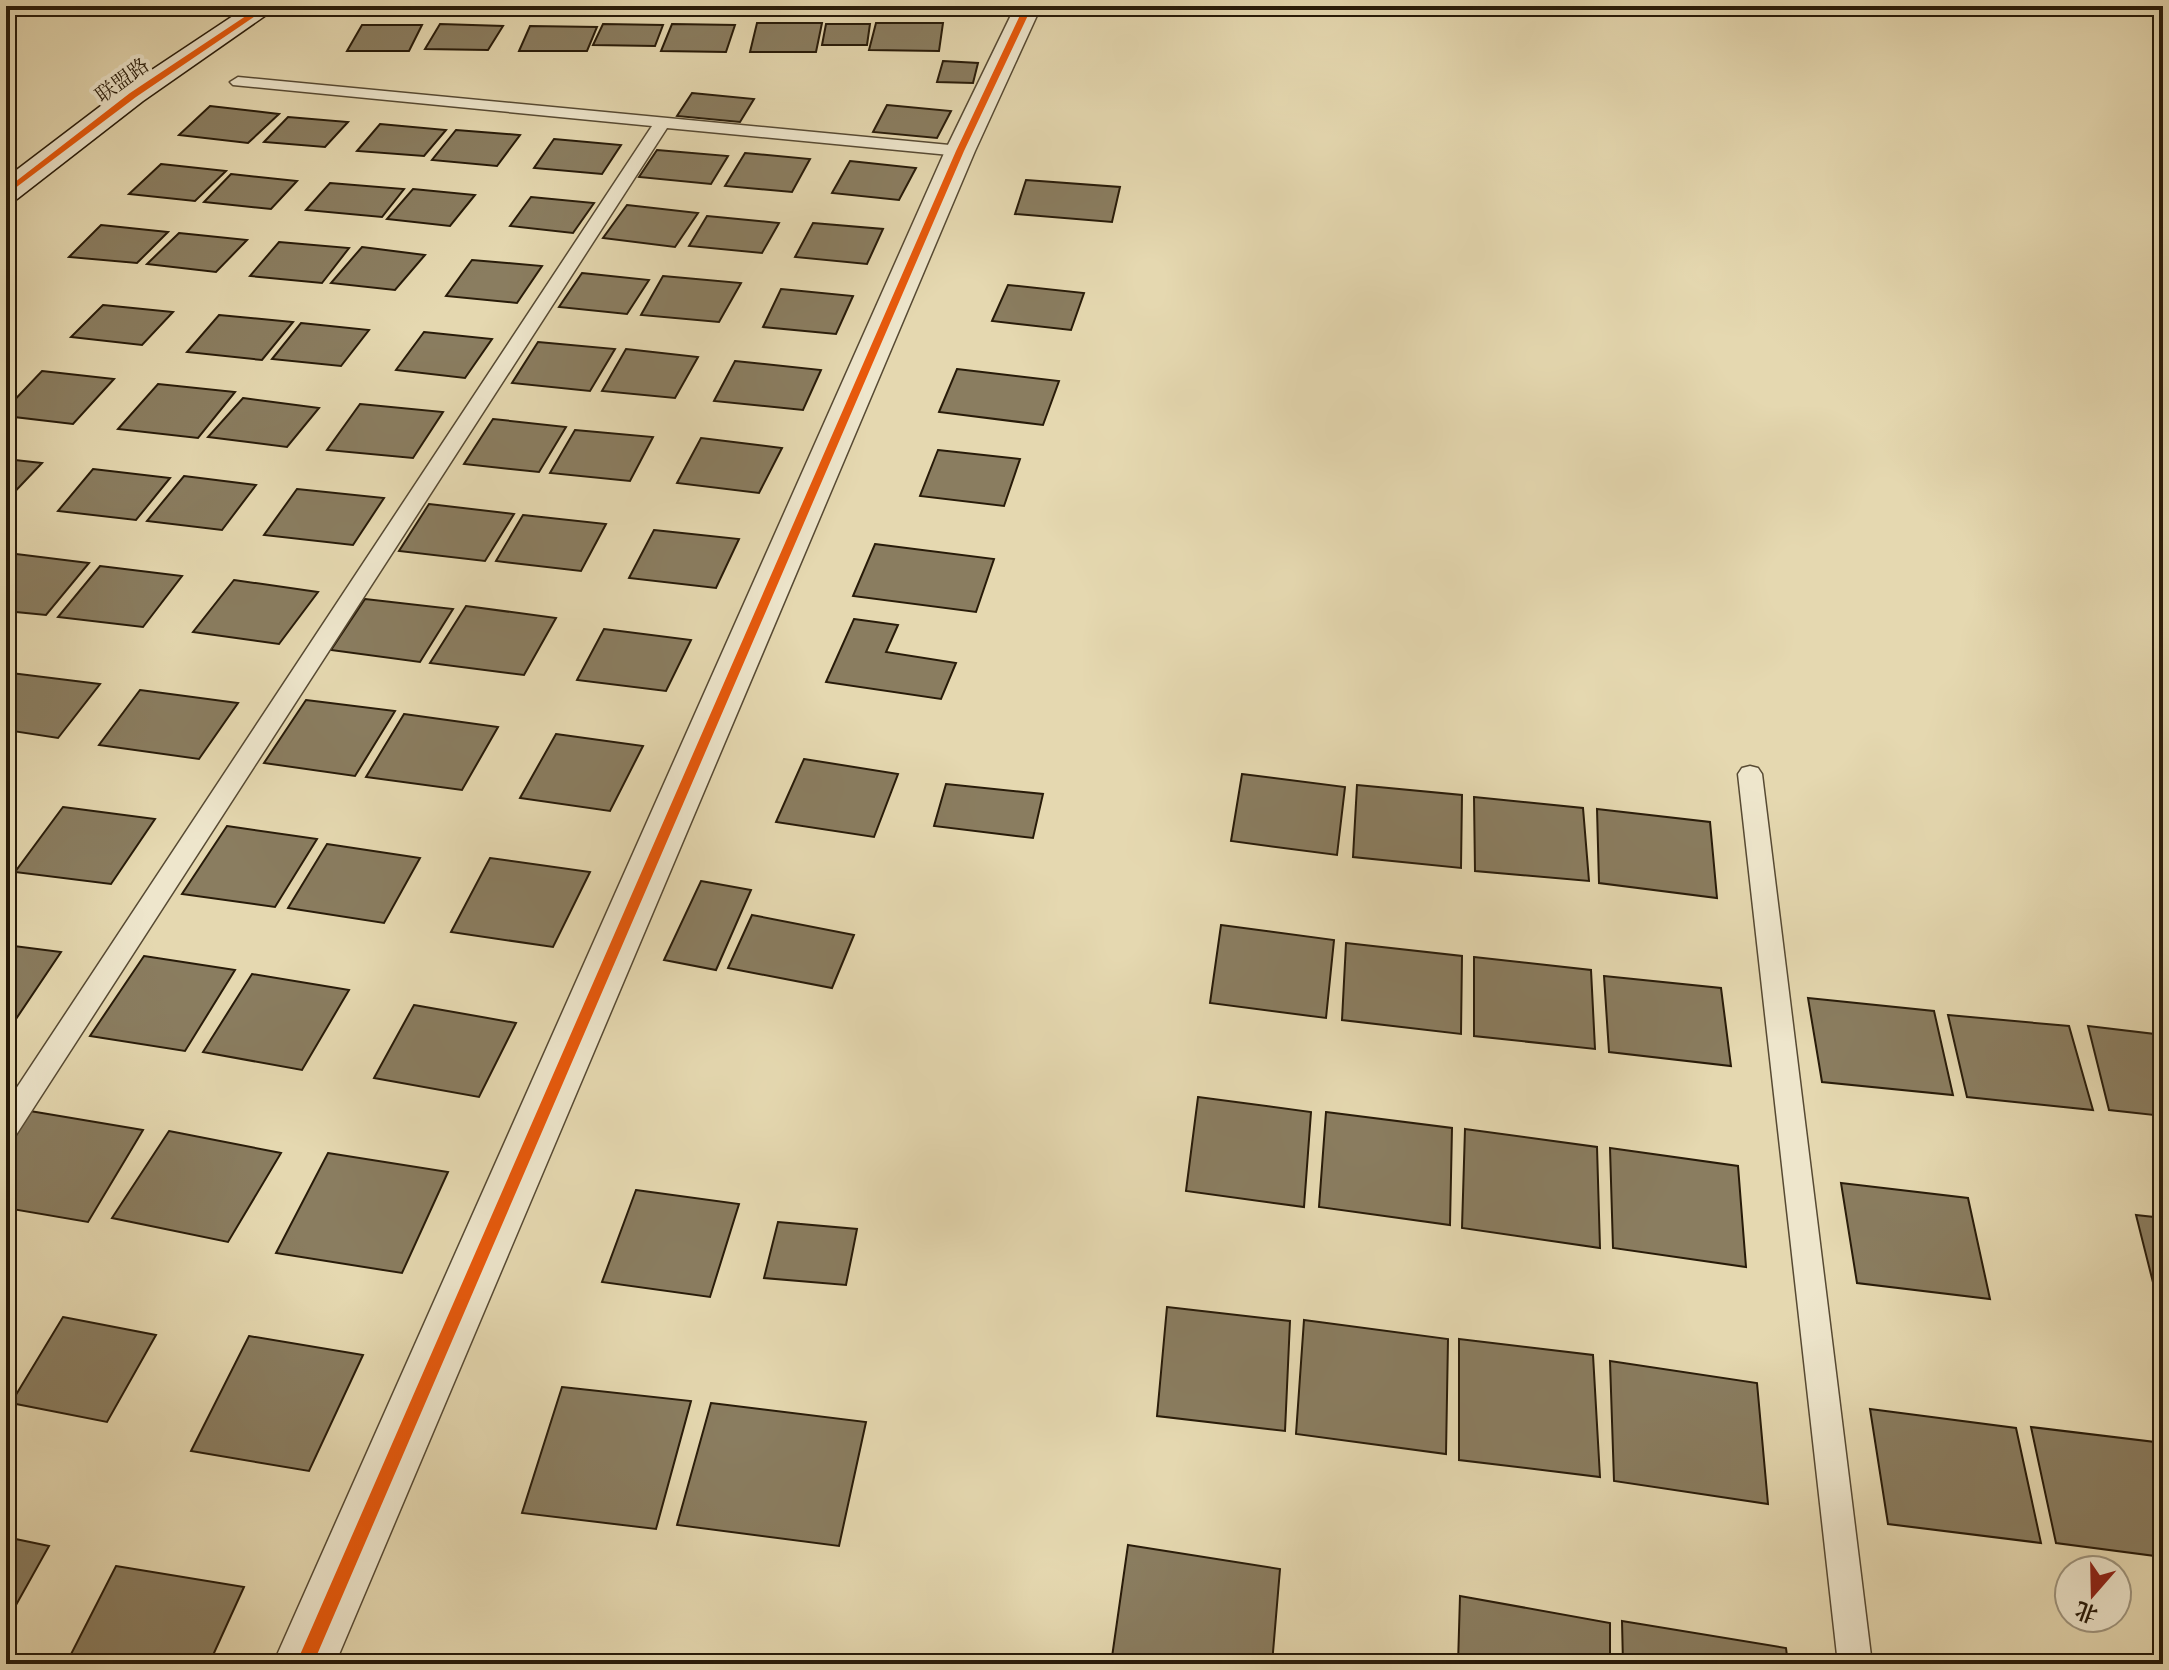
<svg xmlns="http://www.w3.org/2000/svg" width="2169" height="1670" viewBox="0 0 2169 1670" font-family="'IM FELL English','Noto Serif SC',serif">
  <rect width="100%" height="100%" fill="#e5d8b0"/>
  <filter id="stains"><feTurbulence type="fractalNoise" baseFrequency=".0025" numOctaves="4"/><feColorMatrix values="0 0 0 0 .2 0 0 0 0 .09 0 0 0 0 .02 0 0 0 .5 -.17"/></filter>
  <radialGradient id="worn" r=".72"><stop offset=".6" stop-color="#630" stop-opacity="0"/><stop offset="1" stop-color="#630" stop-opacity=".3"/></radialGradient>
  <path fill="#8a7d60" stroke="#281b09" stroke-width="2" d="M757 23H822L816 52H750Z
    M876 23H943L939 51 869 50Z
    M440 24 503 26 488 50 425 49Z
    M603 24 663 25 655 46 593 45Z
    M672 24 735 25 726 52 661 51Z
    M826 24H870L867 45H822Z
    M362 25H422L409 51H347Z
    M530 26 597 27 587 51H519Z
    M943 61 978 63 973 83 937 82Z
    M692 93 754 99 740 122 677 116Z
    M887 105 951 111 937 138 873 132Z
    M210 106 279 114 248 143 179 135Z
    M288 117 348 122 325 147 264 142Z
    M380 124 446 130 424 156 357 151Z
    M456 130 520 135 497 166 432 160Z
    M554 139 621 145 602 174 534 168Z
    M657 150 728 156 711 184 639 177Z
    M745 153 810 159 792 192 725 186Z
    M850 161 916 168 899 200 832 193Z
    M161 164 226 171 195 201 129 194Z
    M231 174 297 181 271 209 204 202Z
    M1026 180 1120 187 1112 222 1015 214Z
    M330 183 404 189 382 217 306 210Z
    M413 189 475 195 450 226 387 219Z
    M531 197 594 203 573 233 510 226Z
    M627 205 698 213 675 247 603 238Z
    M707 216 779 223 762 253 689 246Z
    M813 223 883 229 867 264 795 257Z
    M101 225 168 232 137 263 69 257Z
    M179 233 247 240 216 272 147 264Z
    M279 242 349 248 322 283 250 276Z
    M362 247 425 255 395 290 331 283Z
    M472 260 542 266 517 303 446 296Z
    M582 273 649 280 627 314 559 307Z
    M663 276 741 283 719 322 641 315Z
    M1008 285 1084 293 1071 330 992 321Z
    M781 289 853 296 836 334 763 327Z
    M103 305 173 312 142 345 71 337Z
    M219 315 293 322 262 360 187 352Z
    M301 323 369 330 341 366 272 359Z
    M424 332 492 339 465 378 396 370Z
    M538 342 615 349 590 391 512 383Z
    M626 349 698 357 675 398 602 391Z
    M735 361 821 370 803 410 714 401Z
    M957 369 1059 381 1043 425 939 412Z
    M42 371 114 379 73 424 6 416V409Z
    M158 384 235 392 198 438 118 429Z
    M243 398 319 408 287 447 208 437Z
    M360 404 443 412 413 458 327 450Z
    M493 419 566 427 539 472 464 464Z
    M575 430 653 437 630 481 550 473Z
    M701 438 782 448 759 493 677 483Z
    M938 450 1020 459 1004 506 920 496Z
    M6 459 42 463 6 501Z
    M93 469 170 478 136 520 58 511Z
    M184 476 256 485 222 530 147 521Z
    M297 489 384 498 353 545 264 535Z
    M429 504 514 514 485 561 399 551Z
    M523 515 606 524 581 571 496 561Z
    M654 530 739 539 716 588 629 578Z
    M875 544 994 559 976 612 853 596Z
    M8 553 89 563 46 615 6 611Z
    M100 566 182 576 143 627 58 617Z
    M234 580 318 592 279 644 193 632Z
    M365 599 453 609 420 662 331 650Z
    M466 606 556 618 524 675 430 663Z
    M854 619 898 625 886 652 956 663 941 699 826 682Z
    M604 629 691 640 666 691 577 680Z
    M11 673 100 684 58 738 6 730V679Z
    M140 690 238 703 199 759 99 745Z
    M306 700 395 711 355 776 264 763Z
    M404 714 498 727 462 790 366 777Z
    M556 734 643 746 610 811 520 798Z
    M804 759 898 774 874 837 776 822Z
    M1242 774 1345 787 1337 855 1231 841Z
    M946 784 1043 794 1033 838 934 826Z
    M1357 785 1462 795 1461 868 1353 857Z
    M1474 797 1583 808 1589 881 1475 871Z
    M63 807 155 819 111 884 15 872Z
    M1597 809 1710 822 1717 898 1599 883Z
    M227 826 317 839 275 907 182 894Z
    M327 844 420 858 384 923 288 908Z
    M490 858 590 872 553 947 451 932Z
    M701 881 751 890 716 970 664 960Z
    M752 915 854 935 832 988 728 968Z
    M1221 925 1334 940 1326 1018 1210 1003Z
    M1346 943 1462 956 1461 1034 1342 1020Z
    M6 945 61 952 14 1022 6 1021Z
    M144 956 235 970 185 1051 90 1036Z
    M1474 957 1591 970 1595 1049 1474 1036Z
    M252 974 349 990 302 1070 203 1052Z
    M1604 976 1721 988 1731 1066 1609 1052Z
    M1808 998 1934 1011 1953 1095 1822 1082Z
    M414 1005 516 1023 479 1097 374 1078Z
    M1948 1015 2069 1026 2093 1110 1967 1097Z
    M2088 1026 2163 1035V1116L2109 1110Z
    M1198 1097 1311 1112 1304 1207 1186 1191Z
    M30 1111 143 1130 88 1222 6 1208V1148Z
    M1326 1112 1452 1128 1450 1225 1319 1207Z
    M1465 1129 1597 1147 1600 1248 1462 1228Z
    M169 1131 281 1153 228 1242 112 1218Z
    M1610 1148 1738 1166 1746 1267 1613 1248Z
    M328 1153 448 1172 402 1273 276 1253Z
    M1841 1183 1968 1198 1990 1299 1857 1283Z
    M636 1190 739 1204 710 1297 602 1282Z
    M2136 1215 2163 1218V1322Z
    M778 1222 857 1229 846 1285 764 1278Z
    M1167 1307 1290 1321 1285 1431 1157 1416Z
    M63 1317 156 1335 107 1422 11 1403Z
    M1304 1320 1448 1339 1446 1454 1296 1434Z
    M249 1336 363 1355 309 1471 191 1451Z
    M1459 1339 1593 1355 1600 1477 1459 1460Z
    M1610 1361 1757 1383 1768 1504 1614 1481Z
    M562 1387 691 1401 656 1529 522 1513Z
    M711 1403 866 1422 839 1546 677 1525Z
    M1870 1409 2016 1428 2041 1543 1888 1524Z
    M2031 1427 2163 1443V1557L2056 1543Z
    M6 1537 49 1546 6 1623Z
    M1128 1545 1280 1569 1272 1664H1111Z
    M116 1566 244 1587 209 1664H66Z
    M1460 1596 1610 1623V1664H1458Z
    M1622 1621 1786 1648 1788 1664H1623Z"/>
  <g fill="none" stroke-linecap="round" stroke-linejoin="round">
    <defs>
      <path id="lane" d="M238 77 960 146 968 151 960 156 667 128 16 1135 6 1139V1104L652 126 233 85 230 82Z
        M1750 766 1758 768 1762 774 1872 1664H1838L1738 774 1742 768Z"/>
      <path id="street" d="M1009 6H1036L1039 11 975 151 335 1664H273L945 151 1013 11Z"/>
      <path id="secondary" d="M248 6H279L143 101 17 199 6 202V178L123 89Z"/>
    </defs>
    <use href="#lane" stroke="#574a33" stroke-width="3"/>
    <use href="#street" stroke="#574a33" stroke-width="3"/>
    <use href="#secondary" stroke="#281b09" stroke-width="3"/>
    <use href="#lane" fill="#eee6cc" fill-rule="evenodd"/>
    <use href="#street" fill="#eee6cc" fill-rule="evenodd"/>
    <use href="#secondary" fill="#eee6cc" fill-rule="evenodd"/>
    <defs>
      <path id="cycleway" d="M261 6H270L136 97 6 195V189L130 93Z
        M1018 6H1026L1030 11 964 151 313 1664H296L956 151 1022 11Z"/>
    </defs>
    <use href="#cycleway" stroke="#eee6cc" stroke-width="5"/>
    <use href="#cycleway" fill="#e8590c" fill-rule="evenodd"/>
  </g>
  <g text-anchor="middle" stroke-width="8" stroke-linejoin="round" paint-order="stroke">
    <g font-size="20" fill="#281b09" stroke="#eee6cc">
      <text transform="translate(122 80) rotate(-36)" y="7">联盟路</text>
    </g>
  </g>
  <rect width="2169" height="1670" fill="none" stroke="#e5d8b0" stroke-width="32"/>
  <rect x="8" y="8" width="2153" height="1654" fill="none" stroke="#281b09" stroke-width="4"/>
  <rect x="16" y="16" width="2137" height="1638" fill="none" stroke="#281b09" stroke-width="2"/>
  <g transform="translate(2093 1594) rotate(200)"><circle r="38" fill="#eee6cc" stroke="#9f957e" stroke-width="2"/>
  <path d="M0-6L14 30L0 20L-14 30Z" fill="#8f2418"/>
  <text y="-12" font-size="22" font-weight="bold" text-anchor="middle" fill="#281b09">北</text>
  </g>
  <rect width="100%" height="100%" filter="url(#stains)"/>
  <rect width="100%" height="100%" fill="url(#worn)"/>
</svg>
